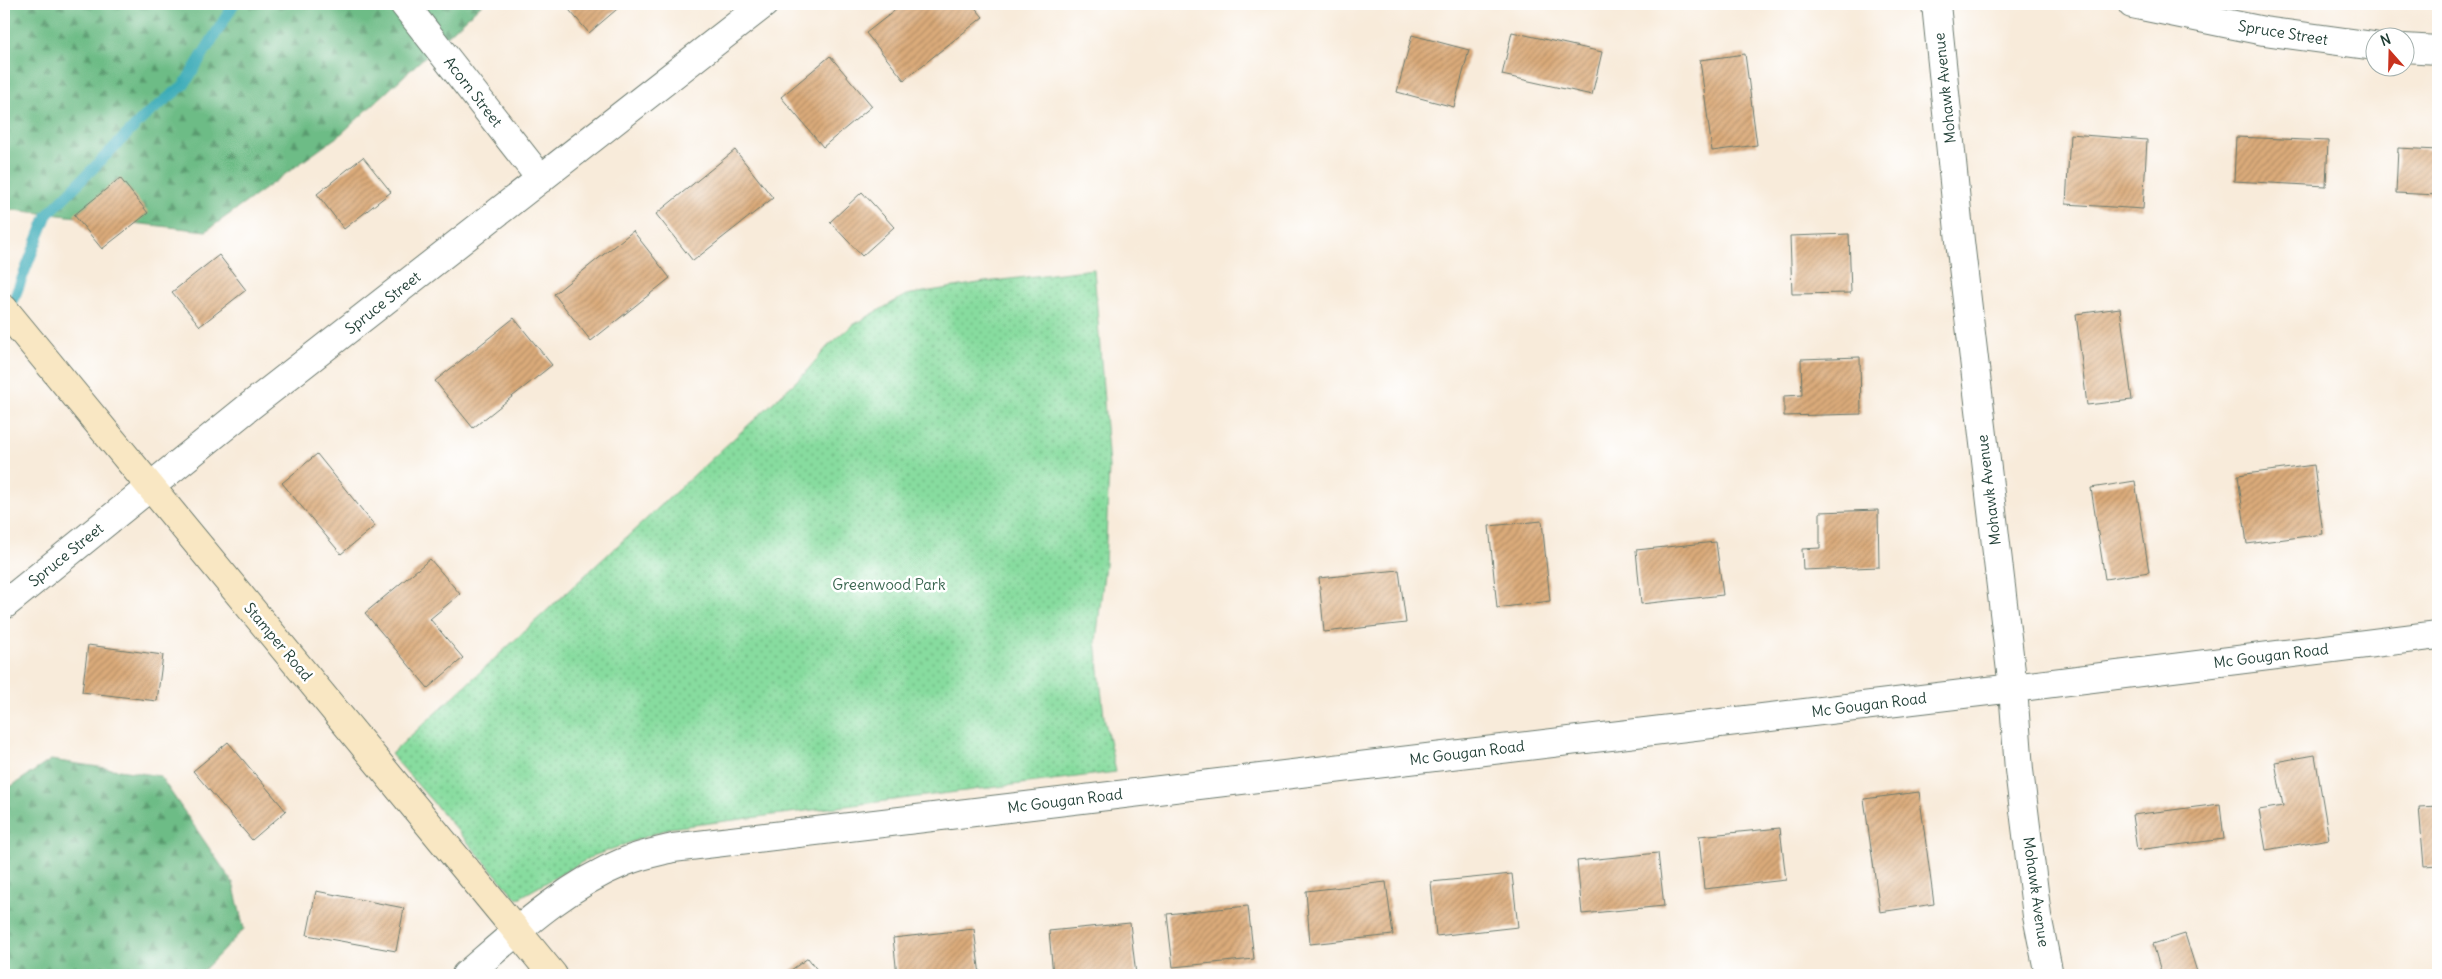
<svg xmlns="http://www.w3.org/2000/svg" width="2442" height="979" viewBox="0 0 2442 979" font-family="Delius,sans-serif">
  <defs>
    <pattern id="grass-dots" width="8" height="8" patternUnits="userSpaceOnUse" patternTransform="scale(1.25)"><rect width="8" height="8" fill="#87dc9f"/><path d="M2 2h.1M6 6h.1" fill="none" stroke="#6eb482" stroke-width="1.8" stroke-linecap="round"/></pattern>
    <pattern id="forest-firs" width="22" height="20" patternUnits="userSpaceOnUse" patternTransform="scale(1.25)"><rect width="22" height="20" fill="#6dbc86"/><path d="M5 1l3.5 6h-7zM16 11l3.5 6h-7z" fill="#599a6e"/></pattern>
    <pattern id="building-hatch" width="6" height="6" patternUnits="userSpaceOnUse" patternTransform="scale(1.25)"><rect width="6" height="6" fill="#dbab7a"/><path d="M-1 1l2-2M0 6l6-6M5 7l2-2" fill="none" stroke="#b18c65"/></pattern>
  </defs>
  <rect width="100%" height="100%" fill="#fff"/>
  <filter id="ink" filterUnits="userSpaceOnUse"><feTurbulence type="fractalNoise" baseFrequency=".02" numOctaves="2"/><feDisplacementMap in="SourceGraphic" scale="10" xChannelSelector="R" yChannelSelector="G"/><feConvolveMatrix kernelMatrix="1 2 1 2 8 2 1 2 1" color-interpolation-filters="sRGB"/></filter>
  <filter id="wash" filterUnits="userSpaceOnUse"><feTurbulence type="fractalNoise" baseFrequency=".0096" numOctaves="4" result="noise"/><feDisplacementMap in="SourceGraphic" scale="20" xChannelSelector="R" yChannelSelector="G"/><feGaussianBlur stdDeviation="1.12" result="paint"/><feColorMatrix in="noise" values="0 0 0 0 0 0 0 0 0 0 0 0 0 0 0 0 0 1.4 0 .05"/><feComposite in="paint" operator="in"/></filter>
  <g filter="url(#wash)">
    <rect width="100%" height="100%" fill="#f8ebda"/>
    <path fill="url(#grass-dots)" stroke="#538c6a" d="M1094 269 1109 467 1105 565 1096 641 1104 717 1116 772 670 828 593 856 517 899 391 754 805 373 828 346 853 325 906 295 985 282Z"/>
    <path fill="url(#forest-firs)" stroke="#467c5d" d="M4 4H482L341 134 206 231 4 209Z
      M51 760 160 776 233 883 244 929 199 975H4V791Z"/>
    <g fill="none" stroke-linecap="round" stroke-linejoin="round">
      <path stroke="#3babb7" stroke-width="11" d="M8 314 47 215 144 117 184 85 234 4"/>
    </g>
    <g id="blocks">
      <path fill="url(#building-hatch)" d="M564 4H623L589 33Z
        M903 4H972L983 17 904 80 866 33Z
        M1512 32 1602 52 1592 95 1502 75Z
        M1412 35 1469 50 1454 107 1397 92Z
        M1745 54 1757 145 1712 151 1700 60Z
        M830 56 872 106 823 147 781 97Z
        M2070 134 2147 140 2143 209 2066 204Z
        M2236 137 2328 141 2326 186 2234 181Z
        M2398 148 2438 150V195L2396 193Z
        M735 150 773 198 693 261 656 214Z
        M363 157 391 192 344 229 317 194Z
        M120 178 148 213 102 249 74 215Z
        M862 192 894 227 862 256 830 222Z
        M633 231 670 278 591 341 554 294Z
        M1849 234 1851 293 1792 294 1790 236Z
        M219 255 246 290 200 326 172 292Z
        M2120 308 2132 400 2087 405 2076 314Z
        M514 318 552 365 473 428 435 381Z
        M1860 357 1861 414 1784 416V396L1802 395 1801 359Z
        M317 454 375 526 341 554 282 483Z
        M2314 465 2323 534 2247 544 2238 475Z
        M2135 481 2149 572 2105 579 2091 488Z
        M1878 510 1879 567 1803 570 1802 549 1820 548V512Z
        M1542 521 1550 601 1497 608 1489 526Z
        M1716 542 1723 595 1641 604 1636 550Z
        M430 559 460 594 430 619 463 658 428 688 365 613Z
        M1399 570 1406 623 1324 632 1319 578Z
        M88 645 163 655 157 701 82 692Z
        M228 742 286 811 252 840 193 771Z
        M2315 755 2329 839 2266 850 2259 810 2283 806 2275 762Z
        M1919 792 1934 904 1880 912 1864 799Z
        M2220 804 2224 839 2137 850 2132 815Z
        M2438 806V865L2424 866 2419 807Z
        M1780 828 1786 880 1704 889 1699 836Z
        M1658 853 1664 906 1582 914 1577 861Z
        M1512 874 1518 927 1436 936 1431 882Z
        M1386 882 1393 935 1310 944 1306 891Z
        M316 891 404 908 396 951 307 935Z
        M1248 906 1254 959 1173 967 1167 914Z
        M1130 923 1136 975H1053L1049 931Z
        M974 929 980 975H897L893 938Z
        M2185 934 2198 975H2162L2153 944Z
        M808 958 821 975H784Z"/>
    </g>
  </g>
  <g filter="url(#ink)">
    <use href="#blocks" fill-opacity="0" stroke="#6b7a6e" stroke-width="1"/>
    <g fill="none" stroke-linecap="round" stroke-linejoin="round">
      <defs>
        <path id="street" d="M404 4 541 179
          M1936 4 1960 241 2013 688 2019 770 2037 916 2049 975
          M2132 4 2264 31 2374 46
          M2404 48 2438 50
          M4 605 250 406 764 4
          M466 975C515 933 563 887 624 862 640 855 657 852 673 848L2013 688 2438 635"/>
        <path id="secondary" d="M4 309 553 975"/>
      </defs>
      <use href="#street" stroke="#6b7a6e" stroke-width="30"/>
      <use href="#secondary" stroke="#6b7a6e" stroke-width="30"/>
      <use href="#street" stroke="#fff" stroke-width="28"/>
      <use href="#secondary" stroke="#f9e7c3" stroke-width="28"/>
    </g>
  </g>
  <g text-anchor="middle" stroke-width="5" stroke-linejoin="round" paint-order="stroke">
    <g font-size="15" fill="#1f3d34" stroke="#fff">
      <text transform="translate(2283 33) rotate(9)" y="5">Spruce Street</text>
      <text transform="translate(1945 88) rotate(-96)" y="5">Mohawk Avenue</text>
      <text transform="translate(473 92) rotate(52)" y="5">Acorn Street</text>
      <text transform="translate(383 303) rotate(-38)" y="5">Spruce Street</text>
      <text transform="translate(1989 490) rotate(-97)" y="5">Mohawk Avenue</text>
      <text transform="translate(66 555) rotate(-39)" y="5">Spruce Street</text>
      <text transform="translate(278 642) rotate(50)" y="5">Stamper Road</text>
      <text transform="translate(2271 656) rotate(-7)" y="5">Mc Gougan Road</text>
      <text transform="translate(1869 705) rotate(-7)" y="5">Mc Gougan Road</text>
      <text transform="translate(1467 753) rotate(-7)" y="5">Mc Gougan Road</text>
      <text transform="translate(1065 801) rotate(-7)" y="5">Mc Gougan Road</text>
      <text transform="translate(2036 892) rotate(82)" y="5">Mohawk Avenue</text>
    </g>
    <g font-size="15" fill="#39654f" stroke="#fff">
      <text x="889" y="590">Greenwood Park</text>
    </g>
  </g>
  <rect width="2442" height="979" fill="none" stroke="#fff" stroke-width="20"/>
  <g transform="translate(2390 52) rotate(340)"><circle r="24" fill="#ffffff" stroke="#a5b1ae"/>
  <path d="M0-4L9 19L0 12L-9 19Z" fill="#c8321e"/>
  <text y="-8" font-size="14" font-weight="bold" text-anchor="middle" fill="#1f3d34">N</text>
  </g>
</svg>
